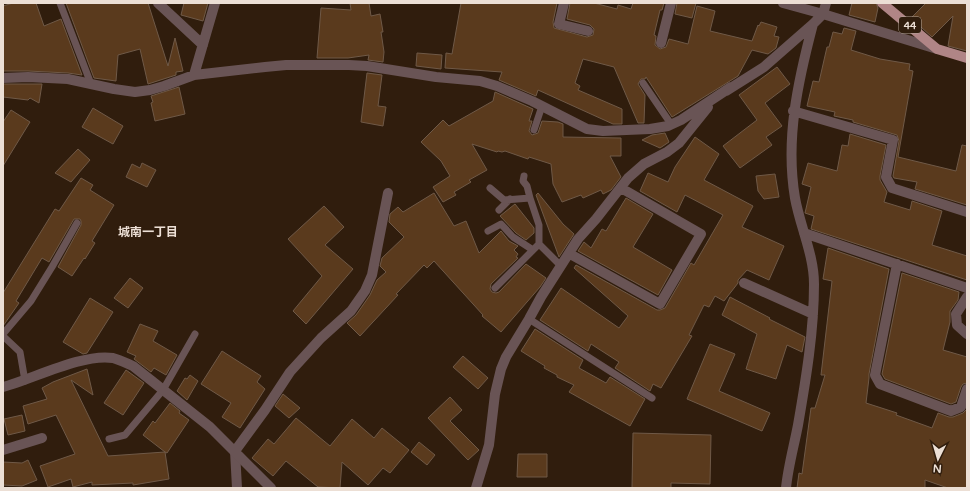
<svg xmlns="http://www.w3.org/2000/svg" width="970" height="491" viewBox="0 0 970 491" font-family="'Varela Round','Noto Sans JP',sans-serif">
  <rect width="100%" height="100%" fill="#301d0d"/>
  <path fill="#5a3a1d" stroke="#6f5947" d="M13 3H36L44 26 61 19 82 75 68 73 28 71H3V6Z
    M66 3H148L168 66 175 38 183 71 176 72V75L148 84 140 49 118 55 116 81 94 78Z
    M184 3H208L203 21 181 15Z
    M350 3H369L371 16 380 14 383 32H381L384 52 383 62 368 60 369 55 348 58H317L321 8 351 10Z
    M461 3H557L553 22 554 28 587 37 593 35 594 29 590 25 567 19 570 3H594L617 9 618 5 631 9 633 3H664L662 10H660L654 35 656 36 655 45 660 49 666 47 669 39 688 44 697 6 715 11 710 31 752 41 758 25 759 26 761 22 777 27 774 36 779 37 776 48 768 54 752 50 738 76 672 117 646 77 645 79H641L638 84 645 95 644 123H638L614 67 583 59 575 83 580 86 578 90 622 109V124H613L538 90 536 96 499 80 502 72 445 68 446 53 452 54Z
    M677 3H696L692 18 675 14Z
    M852 3H876L878 8 875 22 849 15Z
    M926 3H967V51L948 46 953 16 932 37 911 18Z
    M844 28 856 31 851 50 880 59 910 64 909 70 913 71 898 157 956 171 962 145 967 146V205L915 189 917 182 894 178 893 176 899 141 897 135 853 122V120L834 116 835 112 807 106 813 81 819 82 827 47H829L833 32 842 34Z
    M417 53 442 55 441 69 416 66Z
    M777 67 790 84 765 103 782 126 766 137 772 145 740 168 723 146 757 120 739 95Z
    M367 73 382 75 378 106 386 107 383 126 361 122Z
    M3 84H42L39 103 30 98 28 100 3 97Z
    M179 87 185 114 155 121 151 103 153 102 151 96Z
    M495 92 533 109 529 121H532L529 131 532 135 538 133 542 121 558 122 563 124V137L621 138V156H610L621 177 611 190 603 194 601 190 583 198 581 195 562 202 553 184 551 164 529 157 528 159 505 151 502 152 498 151 497 152 472 144 487 170 469 180 471 182 454 192 456 195 443 202 433 187 450 176 441 161 421 142 443 120 449 126 493 101Z
    M93 108 123 126 113 144 82 127Z
    M11 110 30 122 3 166V122Z
    M665 133 669 142 660 148 642 140 652 135Z
    M850 134 886 145 880 176V180L887 192 884 202 910 210 912 201 942 211 932 245 967 256V280L811 229 814 216 805 213 811 187 802 184 808 163 837 171 842 145 848 146Z
    M695 137 719 154 704 180 753 206 742 227 784 246 769 280 747 270 738 280V283L724 301 715 296 709 307 704 305 689 335 692 336 661 388 653 384 650 391 615 368 619 362 591 344 588 351 540 320 561 288 619 328 628 316 574 268 576 265 657 310H660L665 308 691 263 694 265 723 215 685 195 677 212 640 191 648 173 668 182 675 167Z
    M78 149 90 160 71 182 55 173Z
    M142 163 156 170 147 187 126 177 132 164 140 168Z
    M775 174 779 197 764 199 758 191 756 176Z
    M81 178 93 185 90 190 114 205 92 241 95 243 85 259 84 258 72 276 58 267 81 225V221L80 219H74L49 262 42 258 16 301 19 303 3 326V293L55 209 59 211Z
    M434 193 454 226 466 221 479 253 501 231 509 241 518 246 514 250 518 254 516 257 518 258 491 284 490 289 492 292 496 293 499 292 526 264 546 278 540 287 501 332 482 316 483 315 434 261 427 268 424 265 396 294 398 295 360 336 347 323 356 315 370 295 377 280 386 272 380 266 382 258 404 237 389 222 390 214 398 207 403 212Z
    M538 193 563 224 574 234 559 257 536 195Z
    M626 198 653 214 633 247 672 270 658 295 578 251 584 242 591 248 602 229 606 231Z
    M515 204 534 228V233L526 240 516 233 500 216Z
    M324 206 344 227 325 245 353 269 306 324 293 311 322 276 288 239Z
    M828 248 889 269 869 374V378L866 403 897 413 896 415 932 428 938 413 949 417H953L963 413 967 409V488H948L925 480V488H797L799 473 802 474 811 408H815L825 375H821L832 281 823 279Z
    M902 273 959 292 958 300 950 311V322L943 350 967 357V383L963 384 961 387 956 402 951 404 885 379 882 374Z
    M130 278 143 288 128 308 114 298Z
    M730 297 770 318 769 319 805 337 802 352 787 345 776 379 746 369 757 334 722 315Z
    M90 298 113 312 87 353 83 354 63 342Z
    M140 324 158 331 153 341 177 355 166 375 154 368 151 372 134 359 136 356 127 352Z
    M535 329 583 360 579 368 606 383 610 377 645 399 630 426 569 392 574 385 557 377V375L544 368 545 366 521 351Z
    M710 344 735 354 719 391 770 413 762 431 687 399Z
    M222 351 261 376 257 382 265 389 240 428 222 417 231 403 201 384Z
    M463 356 488 378 478 389 453 367Z
    M87 369 93 395 71 380 108 456 165 452 143 435 153 421 155 423 170 403 180 411 179 413 189 420 167 453 165 452 169 479 133 485V483L92 485V482L73 487 71 479 48 487 40 466 75 454 56 415 28 424 23 406 47 399 42 388 53 382Z
    M126 370 144 383 123 415 104 403Z
    M190 375 198 381 187 400 177 391 185 378 187 379Z
    M283 394 300 408 289 418 275 406Z
    M450 397 462 410 450 421 479 450 468 460 428 418Z
    M22 415 25 431 8 435 4 419Z
    M296 418 330 446 352 419 374 438 382 428 409 450 390 473 383 468 368 485 342 462 340 488 318 487 286 461 273 476 252 458 268 439 274 444Z
    M633 433 711 435 710 484 671 483V488H632Z
    M419 442 435 455 427 465 411 452Z
    M518 454H547V477H517Z
    M28 460 37 480 22 486 3 485V462L22 463Z"/>
  <g fill="none" stroke-linecap="round" stroke-linejoin="round">
    <path stroke="#695455" stroke-width="7" d="M60 3 91 84
      M643 83 671 124
      M534 130 542 106
      M524 176 523 181 527 186 530 198
      M490 188 504 200 530 198 539 225V244L561 266
      M499 210 510 199
      M488 231 501 224 513 237 533 250
      M495 288 539 244
      M529 319 652 398
      M3 334 31 301 52 267 77 223
      M3 336 20 352 25 381
      M109 439 125 435 163 390 195 334"/>
    <path stroke="#695455" stroke-width="10" d="M235 451 237 488"/>
    <path stroke="#695455" stroke-width="10" d="M158 3 203 45
      M564 3 559 24 588 31
      M783 3 823 14 937 49
      M661 43 671 3
      M194 75 215 3
      M3 78 28 77 68 79 114 89 135 92 150 90 164 86 194 75 265 67 286 65H349L367 66 436 77 480 81 497 86 532 101 587 129 603 131 650 129 668 126 681 120 731 87
      M726 91 764 67 813 24 823 14 826 3
      M793 111 893 140 886 177 892 188 967 212
      M804 233 967 288
      M570 254 660 304 701 234 621 188
      M897 264 875 375 880 384 951 411 961 407 967 389
      M744 283 813 314
      M967 297 956 314 957 325 967 334
      M3 387C33 379 83 353 113 358 120 360 126 363 133 366L210 427 271 488
      M3 450 42 438
      M235 451 265 410 290 372 321 338 351 311 365 291 372 275 388 193
      M476 488 489 445 495 394 501 369 506 357 529 319 541 297 578 239 596 219 628 178 644 164 667 152 679 143 708 107
      M786 488C788 467 794 446 798 425 806 379 814 331 814 284 814 255 800 226 795 198 785 139 798 81 813 24"/>
    <path stroke="#b08586" stroke-width="10" d="M882 3 937 49 967 58"/>
  </g>
  <g text-anchor="middle" stroke-width="4" stroke-linejoin="round" paint-order="stroke">
    <rect fill="#301d0d" stroke="#b4a599" stroke-width="1" x="899" y="17" width="22" height="16" rx="3"/>
    <g font-size="10" font-weight="bold" fill="#ecdfd5">
      <text x="910" y="29">44</text>
    </g>
    <g font-size="12" font-weight="bold" fill="#ecdfd5" stroke="#301d0d">
      <text x="148" y="236">城南一丁目</text>
    </g>
  </g>
  <rect width="970" height="491" fill="none" stroke="#ecdfd5" stroke-width="8"/>
  <g transform="translate(938 459) rotate(185)" stroke="#301d0d" stroke-width="3" paint-order="stroke">
  <path d="M0-3L7 15L0 10L-7 15Z" fill="#ecdfd5"/>
  <text y="-6" font-size="11" font-weight="bold" text-anchor="middle" fill="#ecdfd5">N</text>
  </g>
</svg>
